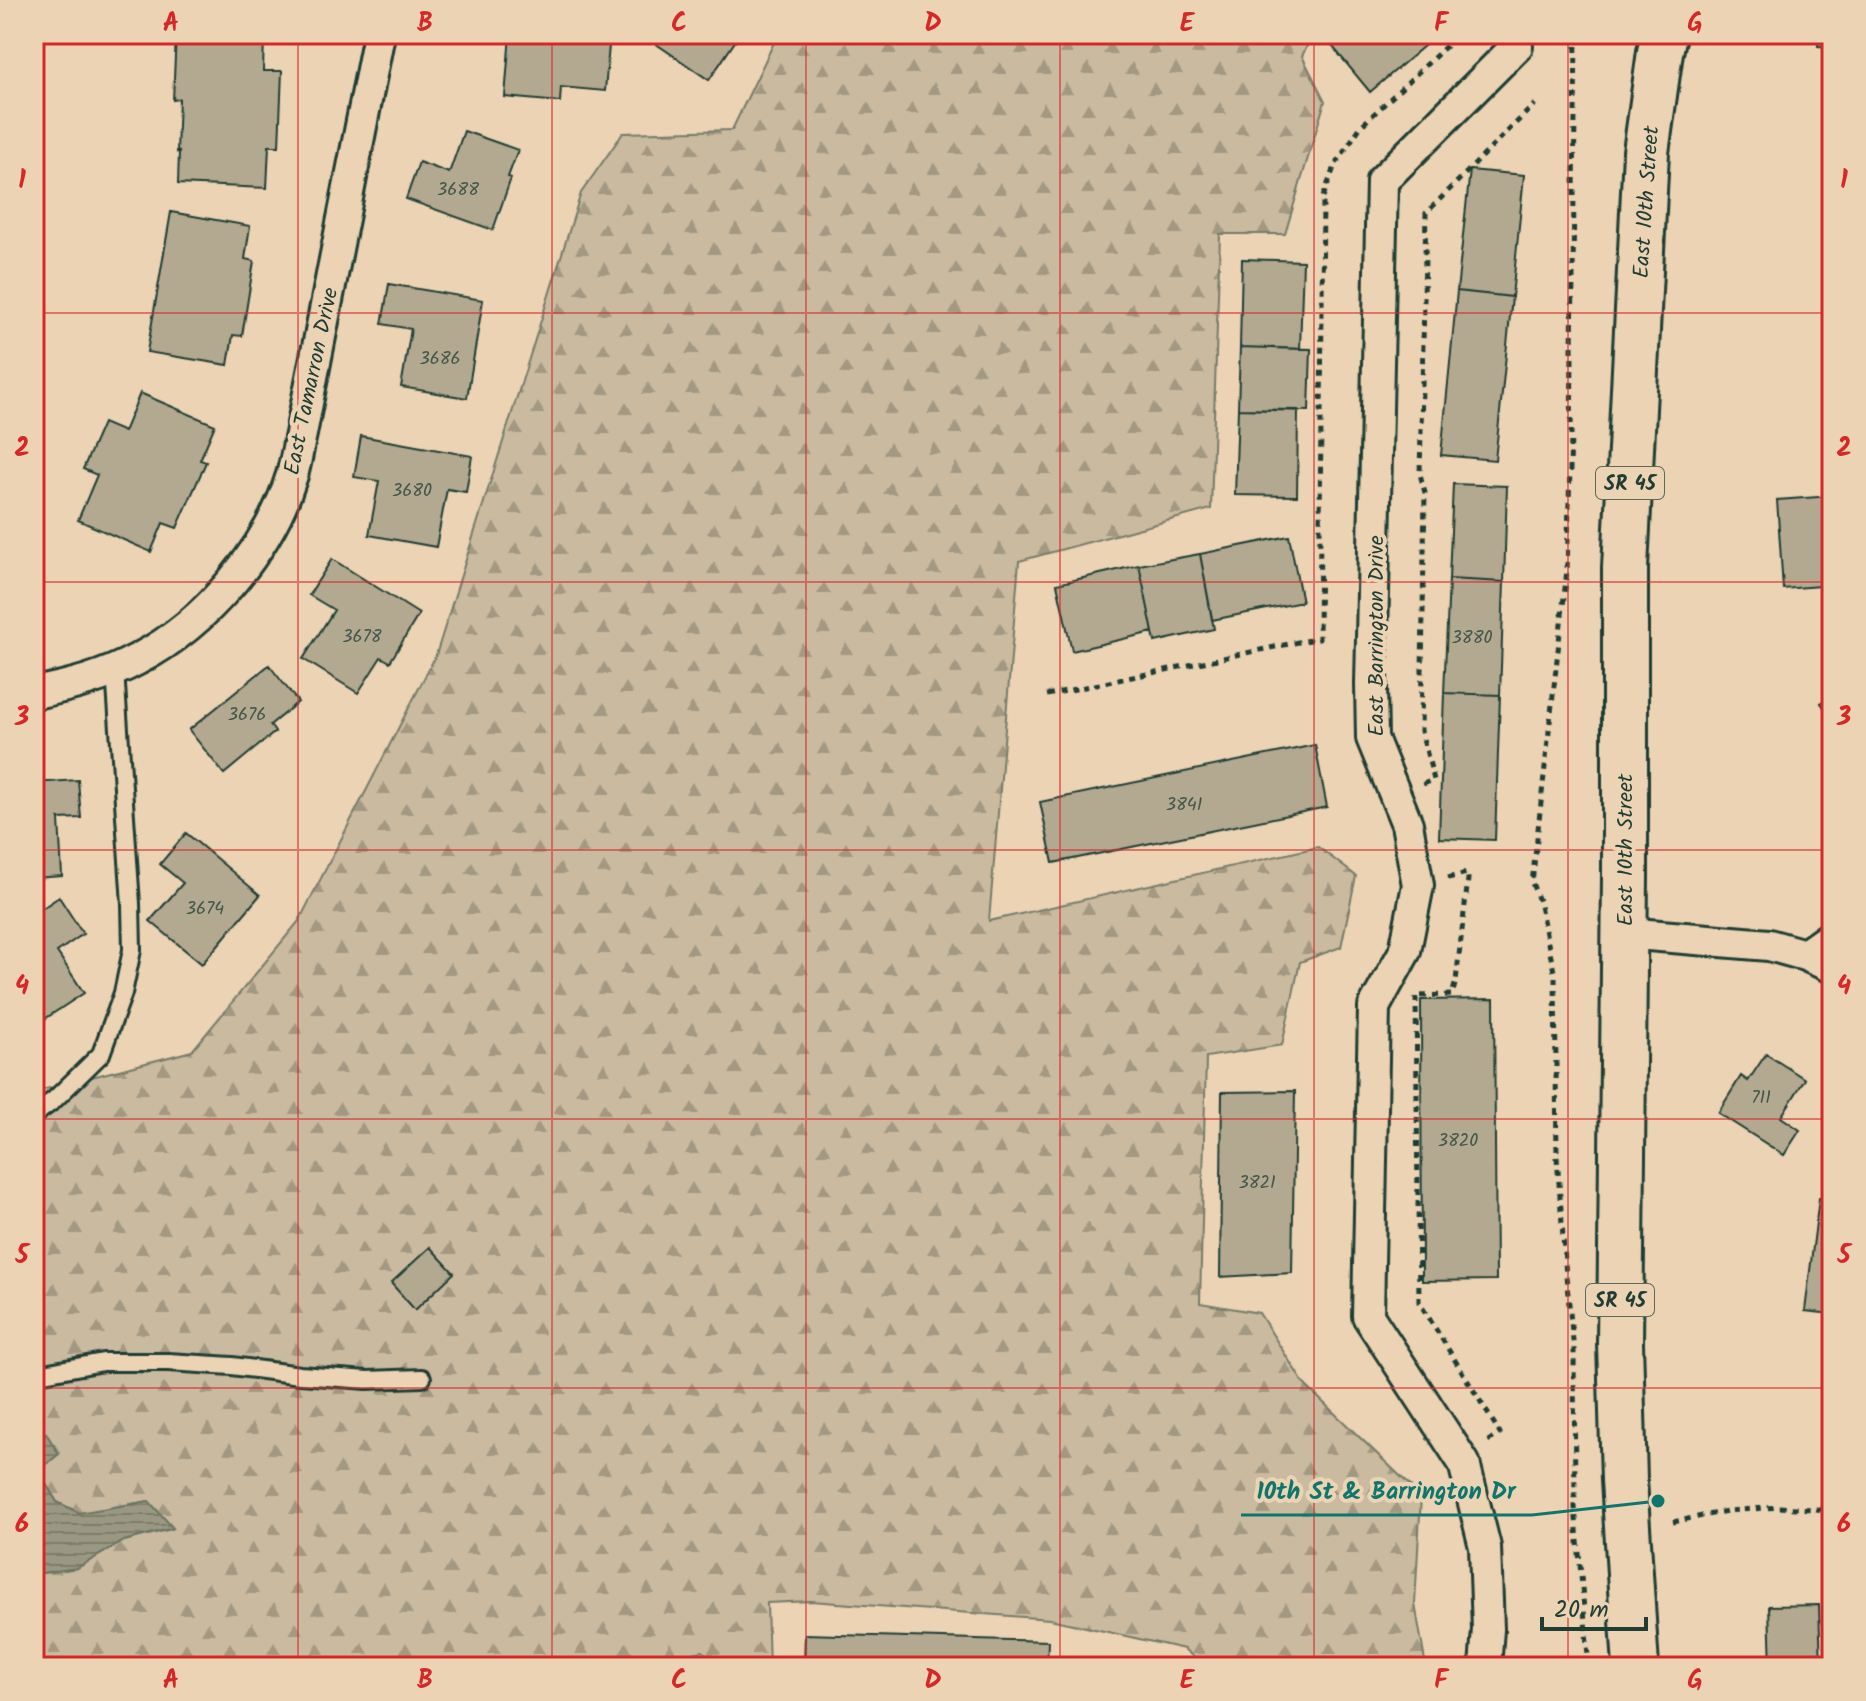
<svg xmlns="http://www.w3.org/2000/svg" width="1866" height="1701" viewBox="0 0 1866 1701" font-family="Kalam,sans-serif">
  <defs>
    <pattern id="forest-firs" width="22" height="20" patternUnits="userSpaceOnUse" patternTransform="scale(2)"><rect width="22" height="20" fill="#caba9f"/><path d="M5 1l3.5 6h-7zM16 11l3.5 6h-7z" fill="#a39882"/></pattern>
    <pattern id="water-rules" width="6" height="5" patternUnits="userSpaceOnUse" patternTransform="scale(2)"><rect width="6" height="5" fill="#9a9882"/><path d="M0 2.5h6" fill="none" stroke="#7d7d6b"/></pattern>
  </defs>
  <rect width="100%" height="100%" fill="#ecd3b4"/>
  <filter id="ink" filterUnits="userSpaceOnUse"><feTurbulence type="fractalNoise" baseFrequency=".0125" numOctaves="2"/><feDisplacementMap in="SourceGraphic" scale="16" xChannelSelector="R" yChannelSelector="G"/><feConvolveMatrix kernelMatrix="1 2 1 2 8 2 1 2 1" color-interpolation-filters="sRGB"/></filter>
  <g filter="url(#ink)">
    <path fill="url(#forest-firs)" stroke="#747c6a" stroke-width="2" d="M778 34H1313L1302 56 1325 101 1285 234H1220L1211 509 1019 561 989 921 1318 847 1356 876 1341 947 1300 962 1282 1045 1206 1057 1200 1303 1259 1313 1304 1384 1421 1496 1415 1604 1426 1667H1205L1184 1649 1050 1619 811 1601 767 1603 769 1667H720L703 1651 622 1667H34V1574L77 1568 124 1541 172 1529 148 1501 80 1513 57 1502 37 1470 46 1433 34 1435V1092L192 1051 299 921 436 655 581 193 623 133 732 130Z"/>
    <path fill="url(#water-rules)" stroke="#697463" stroke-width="2" d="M46 1433 59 1454 38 1471 57 1502 79 1513 149 1501 173 1528 124 1541 77 1568 34 1574V1435Z"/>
    <path fill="#b3a990" stroke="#1f3d34" stroke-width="2" d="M176 34 264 37 263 71H282L279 146H269L267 188 178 184 179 151 177 152 179 99 173 100Z
      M510 34H610L605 91 561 87 560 102 505 97Z
      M657 34H740L709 80 652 41Z
      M1337 34H1438L1370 92 1328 41Z
      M1819 34H1832V47L1818 46Z
      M464 131 518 150 508 177 511 178 493 230 406 199 419 162 449 173Z
      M1470 170 1524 175 1512 297 1457 291Z
      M1832 208V280L1824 279Z
      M171 212 250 226 245 259 254 261 242 336 233 335 228 365 147 352Z
      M1242 259 1303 261 1300 349 1240 347Z
      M389 284 483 300 467 398 401 387 411 329 382 324Z
      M1457 291 1512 297 1495 460 1441 455Z
      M1240 347 1311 349 1309 411 1238 409Z
      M140 393 215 425 200 460 206 462 177 528 163 523 151 552 78 520 97 475 83 469 103 423 124 432Z
      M1238 409 1298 410 1297 496 1235 495Z
      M361 436 472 456 466 492 447 489 436 547 369 535 379 481 354 477Z
      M1453 484 1507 486 1504 582 1449 579Z
      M1832 496V585L1783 589 1777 500Z
      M1289 536 1302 602 1212 620 1200 554Z
      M1200 554 1214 629 1155 642 1139 565Z
      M332 559 419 614 390 662 381 657 358 693 303 659 334 610 309 595Z
      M1139 565 1153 632 1072 651 1057 584Z
      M1449 579 1504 582 1500 695 1444 693Z
      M269 665 298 702 270 725 275 732 224 774 189 730Z
      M1444 693 1500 695 1495 840 1439 838Z
      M1832 695V719L1821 703Z
      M1315 745 1327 807 1053 863 1040 802Z
      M78 780 81 818 59 819 62 876 34 878V783Z
      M186 833 260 895 202 964 150 921 183 883 160 864Z
      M59 897 83 934 57 952 84 993 34 1026V914Z
      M1494 999 1496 1280 1422 1281 1421 1000Z
      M1766 1054 1805 1079 1781 1117 1800 1130 1784 1155 1718 1113 1741 1076 1748 1081Z
      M1295 1091 1292 1273 1220 1277 1222 1092Z
      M1819 1198 1832 1199V1314L1805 1311Z
      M430 1247 454 1273 415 1310 391 1283Z
      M1819 1605 1821 1667H1771L1769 1606Z
      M805 1634 1048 1641 1047 1667H804Z"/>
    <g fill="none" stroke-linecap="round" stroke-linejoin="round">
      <defs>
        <path id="service" d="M34 1115 54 1100 101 1054 123 993 132 950 131 904 115 671
          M34 1373H44L103 1362H168L232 1366 300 1375 367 1380 422 1378"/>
        <path id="minor" d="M34 693C71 686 105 677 138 659 206 624 270 548 292 475 296 462 298 447 301 434L379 34
          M1624 933 1769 945 1805 955 1832 967
          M1805 955 1832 936
          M1485 1667 1488 1629 1485 1547 1464 1463 1368 1316 1374 1007 1405 951 1418 885 1407 824 1372 738 1371 684 1382 181 1517 46"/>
        <path id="primary" d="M1636 1667 1624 1480 1620 1343 1625 876V568L1646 152 1660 52 1664 34"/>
      </defs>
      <use href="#service" stroke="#1f3d34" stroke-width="22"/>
      <use href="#minor" stroke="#1f3d34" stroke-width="36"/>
      <use href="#primary" stroke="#1f3d34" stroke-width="50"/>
      <path stroke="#1f3d34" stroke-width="5" stroke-dasharray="6 6" stroke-linecap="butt" d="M1576 34 1571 435 1567 570 1532 883 1539 901 1555 976 1557 1157 1566 1276 1574 1350 1575 1507 1589 1667
        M1047 695 1303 641 1319 639 1323 197 1335 165 1361 126 1459 34
        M1423 784 1434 780 1421 731 1425 493 1420 474 1426 213 1535 104
        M1448 878 1467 873 1468 879 1456 981 1452 995 1416 996 1419 1302 1500 1433 1488 1441
        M1673 1522 1727 1511 1779 1507 1832 1510"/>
      <use href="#service" stroke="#ecd3b4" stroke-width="16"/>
      <use href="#minor" stroke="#ecd3b4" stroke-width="30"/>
      <use href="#primary" stroke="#ecd3b4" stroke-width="44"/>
    </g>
  </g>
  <path fill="none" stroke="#d62828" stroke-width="2" stroke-opacity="0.55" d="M298 34V1667M552 34V1667M806 34V1667M1060 34V1667M1314 34V1667M1568 34V1667M34 313H1832M34 582H1832M34 850H1832M34 1119H1832M34 1388H1832"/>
  <g text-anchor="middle" stroke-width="8" stroke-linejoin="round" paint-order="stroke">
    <g font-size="18" fill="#44584b">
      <text x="458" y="195">3688</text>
      <text x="440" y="364">3686</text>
      <text x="412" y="496">3680</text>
      <text x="362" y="642">3678</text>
      <text x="1472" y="643">3880</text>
      <text x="247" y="720">3676</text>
      <text x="1184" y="810">3841</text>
      <text x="205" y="914">3674</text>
      <text x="1761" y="1103">711</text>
      <text x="1458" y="1146">3820</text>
      <text x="1257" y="1188">3821</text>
    </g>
    <g fill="#ecd3b4" stroke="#5c6a5a" stroke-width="2">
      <rect x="1596" y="467" width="68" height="32" rx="6"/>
      <rect x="1586" y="1284" width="68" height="32" rx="6"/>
    </g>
    <g font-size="20" font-weight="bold" fill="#1f3d34">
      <text x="1630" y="490">SR 45</text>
      <text x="1620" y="1307">SR 45</text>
    </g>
    <g font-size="22" fill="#1f3d34" stroke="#ecd3b4">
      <text transform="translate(1645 202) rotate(-86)" y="8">East 10th Street</text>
      <text transform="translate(310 381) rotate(-78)" y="8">East Tamarron Drive</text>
      <text transform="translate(1375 636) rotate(-90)" y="8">East Barrington Drive</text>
      <text transform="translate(1624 850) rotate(-90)" y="8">East 10th Street</text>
    </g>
  </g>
  <path fill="none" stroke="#0f766e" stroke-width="3" d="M1658 1501L1532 1515H1241"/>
  <circle fill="#0f766e" stroke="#ecd3b4" stroke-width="3" cx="1658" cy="1501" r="8"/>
  <g font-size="24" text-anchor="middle" font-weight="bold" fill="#0f766e" stroke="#ecd3b4" stroke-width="8" stroke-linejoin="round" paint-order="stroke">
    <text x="1386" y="1499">10th St &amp; Barrington Dr</text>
  </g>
  <rect width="1866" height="1701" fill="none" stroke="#ecd3b4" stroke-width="88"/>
  <path d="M1542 1617v12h104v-12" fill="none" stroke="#1f3d34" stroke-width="4"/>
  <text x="1554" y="1617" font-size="24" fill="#1f3d34" stroke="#ecd3b4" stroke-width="6" paint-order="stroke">20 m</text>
  <rect x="44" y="44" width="1778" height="1613" fill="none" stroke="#d62828" stroke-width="3"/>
  <g font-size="26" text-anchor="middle" font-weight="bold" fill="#d62828">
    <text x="171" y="31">A</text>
    <text x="425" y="31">B</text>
    <text x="679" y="31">C</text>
    <text x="933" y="31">D</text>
    <text x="1187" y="31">E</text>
    <text x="1441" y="31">F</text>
    <text x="1695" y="31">G</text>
    <text x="22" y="188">1</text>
    <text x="1844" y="188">1</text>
    <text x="22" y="456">2</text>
    <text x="1844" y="456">2</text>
    <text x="22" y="725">3</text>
    <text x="1844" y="725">3</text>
    <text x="22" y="994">4</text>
    <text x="1844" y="994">4</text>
    <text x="22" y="1263">5</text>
    <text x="1844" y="1263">5</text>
    <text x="22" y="1532">6</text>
    <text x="1844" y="1532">6</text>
    <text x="171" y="1688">A</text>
    <text x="425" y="1688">B</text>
    <text x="679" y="1688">C</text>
    <text x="933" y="1688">D</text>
    <text x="1187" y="1688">E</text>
    <text x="1441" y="1688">F</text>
    <text x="1695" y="1688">G</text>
  </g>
</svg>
